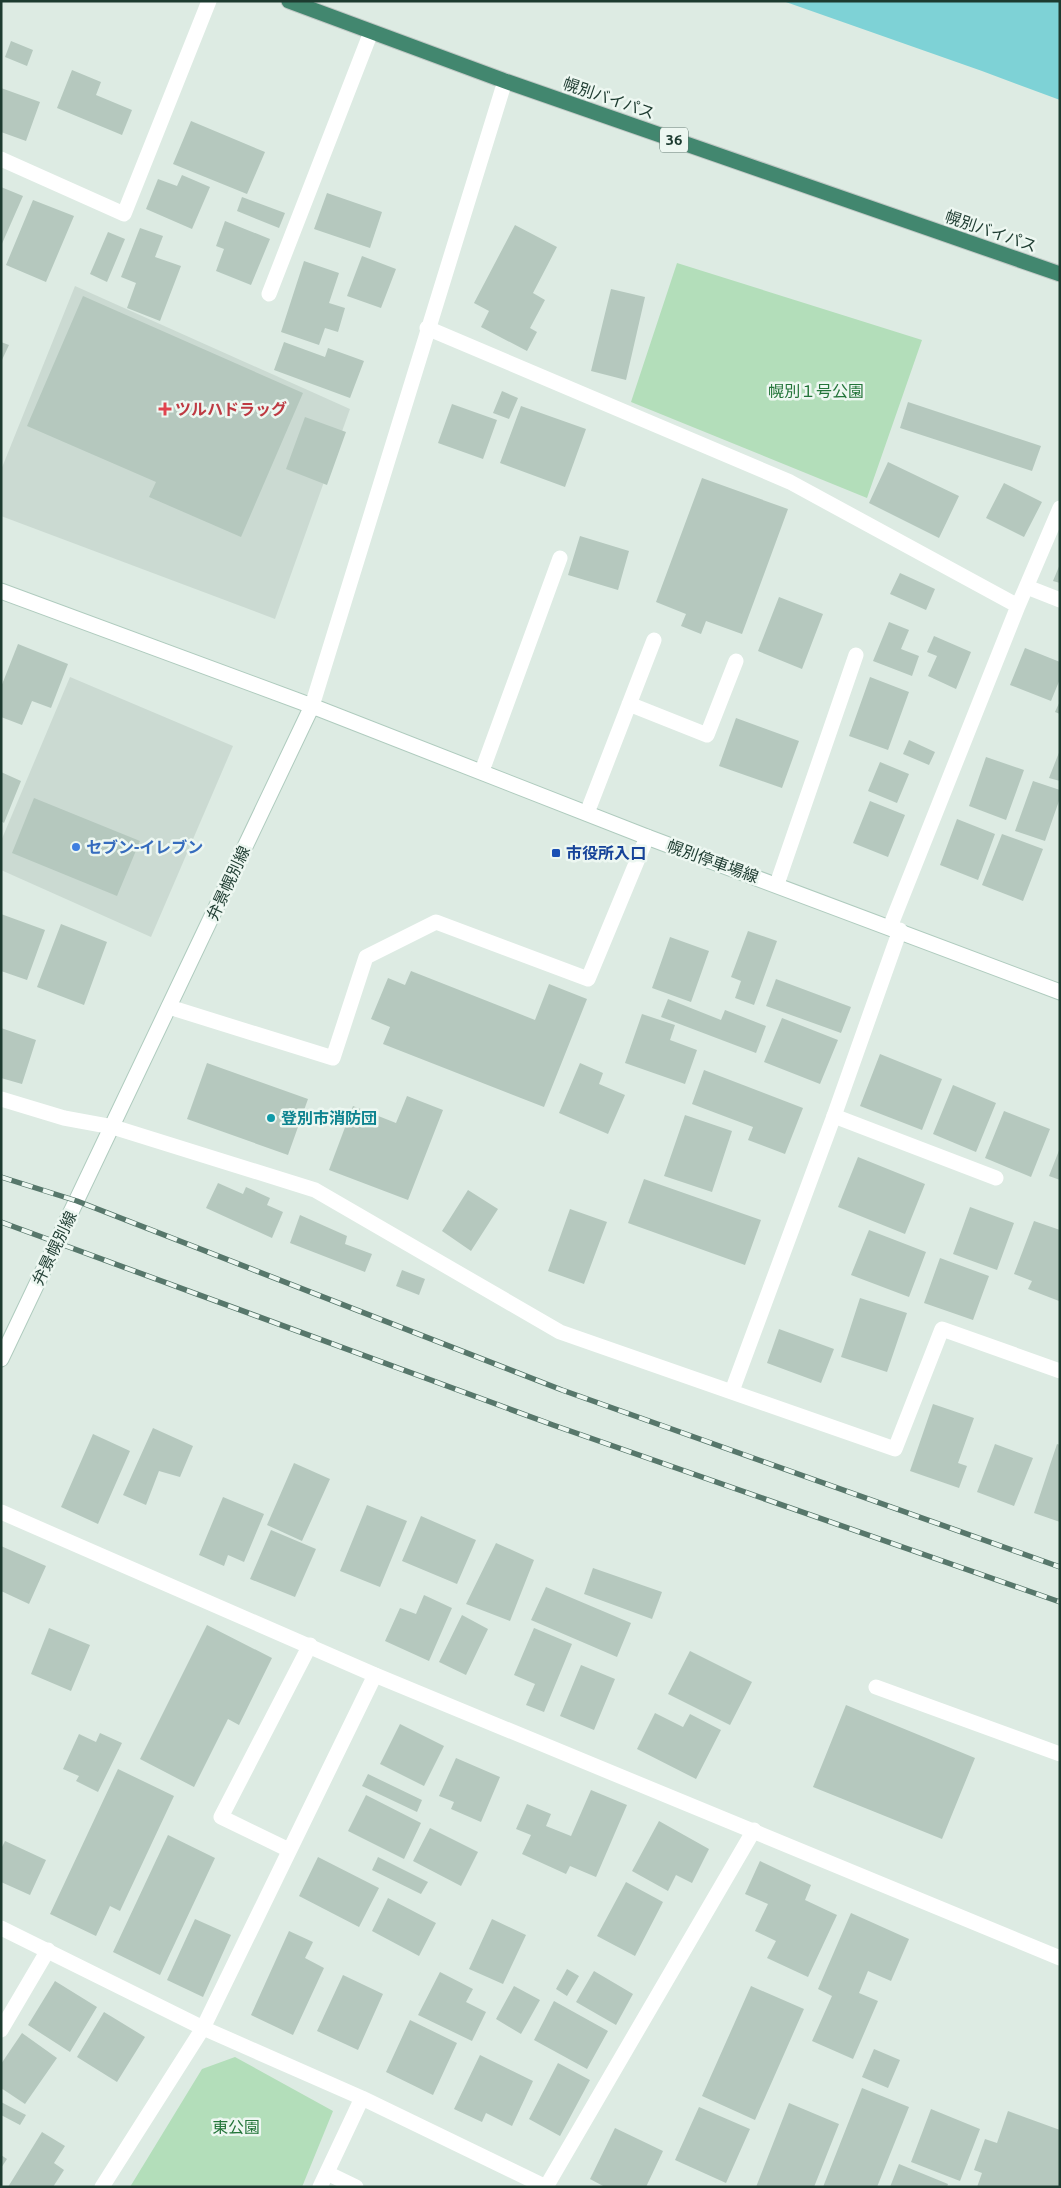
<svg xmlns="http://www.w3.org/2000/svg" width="1061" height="2188" viewBox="0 0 1061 2188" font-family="Ubuntu,'Noto Sans JP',sans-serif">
  <rect width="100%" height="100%" fill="#ddebe3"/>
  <path fill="#cbdad2" d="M75 286 350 409 275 619 1 516V470Z
    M70 677 233 746 151 937 1 870V841Z"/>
  <path fill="#b3deba" d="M677 263 922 340 867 498 631 402Z
    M235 2057 333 2111 302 2187H130L202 2069Z"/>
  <path fill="#7ed2d6" d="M783 1H1060V100L982 71Z"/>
  <path fill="#b5c8be" d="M11 41 33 50 27 66 5 57Z
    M72 70 101 82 96 95 132 110 122 135 57 108Z
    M1 88 40 102 26 141 1 132Z
    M191 121 265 152 247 194 173 164Z
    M182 175 210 187 192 229 146 209 158 179 177 186Z
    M1 187 23 196 1 246Z
    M327 193 382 212 370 248 314 229Z
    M242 197 285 213 279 228 237 211Z
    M33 200 74 216 46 282 6 265Z
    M225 221 270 239 251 285 216 271 224 249 216 246Z
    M515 225 557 247 533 293 545 300 530 328 537 332 527 351 481 327 489 311 474 303Z
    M140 228 163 236 155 257 181 266 160 321 127 308 136 283 121 277Z
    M108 232 125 239 107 282 90 274Z
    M362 256 396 269 381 308 347 296Z
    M304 261 339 273 329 303 345 308 338 332 325 328 319 345 281 332Z
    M611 289 645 297 626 380 591 371Z
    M83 296 303 393 241 537 149 497 156 482 27 426Z
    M1 342 9 345 1 362Z
    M284 342 325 357 328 348 364 361 350 398 274 370Z
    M502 391 518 398 509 419 493 413Z
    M908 402 1041 446 1032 471 900 428Z
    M452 404 497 420 483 459 438 443Z
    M521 406 586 429 565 487 500 463Z
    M305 417 346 432 327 485 286 469Z
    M888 462 959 496 939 538 869 503Z
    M702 478 788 509 742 634 706 621 701 634 681 626 686 614 656 602Z
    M1004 483 1042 502 1024 537 986 518Z
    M580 536 629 551 618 590 568 575Z
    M1060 564V583L1053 581Z
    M900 573 935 589 926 610 890 594Z
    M779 597 823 614 802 669 758 651Z
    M889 622 909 630 901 649 919 656 912 676 873 661Z
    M934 636 971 652 956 689 928 676 937 656 927 652Z
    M18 644 68 664 51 708 32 701 22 725 1 717V687Z
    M1025 648 1060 662V679L1051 701 1010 685Z
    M870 677 909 692 888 750 849 736Z
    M1060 701V714L1055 712Z
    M736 718 799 741 782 788 719 766Z
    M909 740 935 752 929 765 903 754Z
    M1060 750V781L1049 778Z
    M986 757 1024 770 1006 820 969 806Z
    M880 762 909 774 897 803 868 791Z
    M1 772 21 781 4 823 1 821Z
    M1033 781 1060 790V798L1045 841 1015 831Z
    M34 798 140 841 117 896 12 853Z
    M870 801 905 815 888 857 853 843Z
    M957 819 995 834 978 880 940 865Z
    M1002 834 1043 849 1023 901 982 885Z
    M1 914 45 930 27 980 1 971Z
    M61 924 107 942 84 1005 37 987Z
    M748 931 777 941 754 1005 735 998 741 981 731 977Z
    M670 937 709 951 691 1002 652 988Z
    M411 971 535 1020 549 984 587 999 544 1107 383 1044 390 1027 371 1019 388 978 405 985Z
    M776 979 851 1007 841 1033 766 1006Z
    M668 999 721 1020 725 1010 766 1026 756 1053 661 1017Z
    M642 1014 675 1025 670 1040 697 1050 685 1084 625 1063Z
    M782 1018 838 1040 820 1084 764 1062Z
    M1 1028 36 1040 22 1084 1 1078Z
    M880 1054 942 1079 922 1130 860 1106Z
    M207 1063 308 1099 288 1155 187 1119Z
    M580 1063 603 1073 599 1084 625 1095 608 1134 559 1113Z
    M704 1070 803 1108 785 1154 748 1140 753 1127 692 1104Z
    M953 1085 996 1103 976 1152 933 1134Z
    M407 1096 443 1110 408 1200 329 1170 353 1106 396 1123Z
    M1004 1111 1050 1129 1031 1177 985 1158Z
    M685 1115 732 1131 712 1192 664 1176Z
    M1060 1148V1180L1049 1176Z
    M858 1157 925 1184 905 1234 838 1207Z
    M644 1179 761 1220 745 1265 628 1223Z
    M218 1183 243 1194 246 1187 270 1198 267 1205 283 1212 272 1238 206 1208Z
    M468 1190 498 1209 471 1251 442 1231Z
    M970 1207 1014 1223 997 1270 953 1254Z
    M570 1209 607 1222 584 1284 548 1271Z
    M300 1215 347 1236 345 1244 372 1254 365 1272 290 1243Z
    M1034 1221 1060 1230 1059 1301 1028 1289 1032 1281 1014 1274Z
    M869 1230 926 1252 909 1297 851 1275Z
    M940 1258 989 1276 973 1320 924 1303Z
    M402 1270 425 1279 419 1295 396 1286Z
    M860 1298 907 1313 887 1372 841 1357Z
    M779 1329 834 1349 821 1383 767 1363Z
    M933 1404 974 1418 958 1463 967 1466 959 1488 910 1471Z
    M153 1428 193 1446 180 1477 159 1471 146 1505 123 1495Z
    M93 1434 130 1451 98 1524 61 1507Z
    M995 1444 1033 1458 1014 1506 977 1492Z
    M1057 1444 1060 1445V1522L1034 1513Z
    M294 1463 330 1479 302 1541 267 1525Z
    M223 1497 264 1514 244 1562 228 1555 224 1566 199 1555Z
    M367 1505 407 1521 380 1587 340 1571Z
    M421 1516 476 1540 457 1584 402 1561Z
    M271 1530 316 1549 295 1597 250 1579Z
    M496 1543 534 1560 510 1621 466 1604Z
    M1 1546 46 1566 29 1604 1 1591Z
    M593 1568 662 1592 652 1619 584 1594Z
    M546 1587 631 1623 617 1657 531 1620Z
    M424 1595 452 1608 429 1661 385 1641 400 1608 416 1614Z
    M462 1615 488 1629 466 1675 439 1662Z
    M207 1625 272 1658 239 1725 228 1719 194 1787 140 1759Z
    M49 1628 90 1645 71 1691 31 1674Z
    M534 1628 572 1644 544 1712 526 1705 535 1684 514 1675Z
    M690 1651 752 1682 730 1725 668 1694Z
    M581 1665 615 1679 594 1730 560 1716Z
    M846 1705 975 1758 942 1839 813 1787Z
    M655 1713 683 1727 690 1714 721 1730 696 1779 637 1749Z
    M400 1724 444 1746 424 1786 380 1764Z
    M100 1733 122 1743 98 1792 76 1781 79 1776 63 1769 79 1734 96 1742Z
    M456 1758 500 1777 481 1822 451 1809 454 1802 439 1796Z
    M118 1769 174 1796 120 1911 110 1906 96 1936 50 1914Z
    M368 1774 422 1800 417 1812 362 1786Z
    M591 1790 627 1805 596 1877 570 1866 566 1874 522 1854 531 1835 516 1829 527 1804 551 1814 546 1826 571 1836Z
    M366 1795 421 1823 404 1859 348 1831Z
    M659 1821 709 1849 692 1883 676 1875 668 1891 632 1871Z
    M430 1828 478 1852 461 1886 413 1861Z
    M168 1835 215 1858 160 1975 113 1952Z
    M5 1841 46 1860 30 1895 1 1882V1849Z
    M318 1857 379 1888 359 1927 299 1896Z
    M378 1857 428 1882 421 1894 372 1870Z
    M760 1861 811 1885 805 1900 837 1915 808 1977 767 1958 776 1941 755 1931 768 1904 745 1894Z
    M626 1882 663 1902 635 1956 597 1936Z
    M388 1898 436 1923 419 1956 372 1931Z
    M851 1913 909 1939 891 1981 868 1971 859 1993 878 2001 853 2059 812 2041 832 1996 818 1989Z
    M195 1919 231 1935 203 1997 167 1980Z
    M492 1919 526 1935 503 1984 469 1969Z
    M289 1931 313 1942 305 1958 324 1968 293 2035 251 2015Z
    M567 1969 579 1976 567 1996 556 1989Z
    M594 1971 633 1994 616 2025 576 2002Z
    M440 1972 473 1989 466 2002 486 2012 472 2041 418 2015Z
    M343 1975 383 1994 358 2050 317 2031Z
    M55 1981 97 2007 70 2052 28 2025Z
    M514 1986 540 2000 521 2034 496 2019Z
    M751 1986 804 2009 755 2120 702 2096Z
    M554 2001 608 2031 587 2069 534 2040Z
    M104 2012 145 2037 117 2082 77 2057Z
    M410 2020 457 2043 433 2095 386 2072Z
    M22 2033 57 2058 25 2104 1 2088V2064Z
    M874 2049 900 2060 888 2088 862 2077Z
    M480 2055 533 2081 512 2126 486 2113 482 2122 454 2109Z
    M558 2063 590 2080 560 2136 529 2119Z
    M862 2088 909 2107 877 2187H823Z
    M1 2102 26 2115 20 2125 1 2115Z
    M789 2103 839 2124 814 2187H756Z
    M699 2107 750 2129 726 2183 675 2160Z
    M931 2109 980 2129 960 2181 911 2162Z
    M1008 2111 1060 2130V2187H977L982 2173 974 2170 985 2139 997 2143Z
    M615 2128 663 2151 646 2187H605L590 2179Z
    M42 2132 65 2146 54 2163 64 2170 53 2187H8Z
    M1 2155 7 2159 1 2168Z
    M899 2164 948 2184 947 2187H890Z"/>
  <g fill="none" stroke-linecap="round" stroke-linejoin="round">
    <defs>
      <path id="secondary" d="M1 591 312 706 647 837 1060 992
        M1 1359 312 706"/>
      <path id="trunk" d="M289 1 505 81 1060 274"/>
    </defs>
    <use href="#secondary" stroke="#afcbbe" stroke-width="17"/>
    <use href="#trunk" stroke="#c0c8c5" stroke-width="17"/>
    <path stroke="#fff" stroke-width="15" d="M629 704 707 735 736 661
      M482 771 560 558
      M587 813 654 640
      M777 884 856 655
      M169 1007 333 1058 366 957 436 922 588 979 647 837
      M1 1099 64 1118 113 1127
      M834 1116 996 1178
      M876 1687 1060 1754
      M289 1850 221 1817 310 1645
      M327 2173 356 2187"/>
    <path stroke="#fff" stroke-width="15" d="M1 159 124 214 209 1
      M269 294 371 32
      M427 328 790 482 1018 606
      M1027 587 1060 600
      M890 927 1018 606 1060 508
      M113 1127 315 1190 560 1332 895 1449 942 1329 1060 1371
      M732 1391 834 1116 900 930
      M1 1928 203 2028 362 2098 546 2187
      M1 2030 48 1950
      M102 2187 203 2028 375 1675
      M320 2187 362 2098
      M546 2187 754 1830"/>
    <path stroke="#fff" stroke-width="15" d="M312 706 505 81
      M1 1512 375 1675 1060 1958"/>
    <use href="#secondary" stroke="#fff" stroke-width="15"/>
    <use href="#trunk" stroke="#42876f" stroke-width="15"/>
    <defs>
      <path id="rail" d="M1 1177 77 1201 562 1390 1060 1567
        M1 1222 553 1425 1060 1602"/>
    </defs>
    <use href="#rail" stroke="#57776b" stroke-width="5.5"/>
    <use href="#rail" stroke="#edf7f1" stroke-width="4" stroke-dasharray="11" stroke-linecap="butt"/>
  </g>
  <path fill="#e0444e" stroke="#edf7f1" stroke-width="2" d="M162.5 401.5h5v5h5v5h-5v5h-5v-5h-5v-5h5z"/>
  <circle fill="#3f7fe0" stroke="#edf7f1" stroke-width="2" cx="76" cy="847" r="5"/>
  <rect fill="#1a4fb4" stroke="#edf7f1" stroke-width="2" x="551" y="848" width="10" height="10" rx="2.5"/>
  <circle fill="#0f9aa8" stroke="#edf7f1" stroke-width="2" cx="271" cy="1118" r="5"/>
  <g text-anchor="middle" stroke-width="5" stroke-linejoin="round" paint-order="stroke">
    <rect fill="#edf7f1" stroke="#5b736a" stroke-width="1" x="660" y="127.5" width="28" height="25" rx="4"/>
    <g font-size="15" font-weight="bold" fill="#1d3b30">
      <text x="674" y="145">36</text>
    </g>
    <g font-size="16" fill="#1d3b30" stroke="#edf7f1">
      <text transform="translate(609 98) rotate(19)" y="6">幌別バイパス</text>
      <text transform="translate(991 231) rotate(19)" y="6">幌別バイパス</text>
      <text transform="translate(713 861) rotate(20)" y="6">幌別停車場線</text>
      <text transform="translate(228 883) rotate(-65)" y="6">弁景幌別線</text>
      <text transform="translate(54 1248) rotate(-64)" y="6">弁景幌別線</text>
    </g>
    <g font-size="16" fill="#24753a" stroke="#edf7f1">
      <text x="816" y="397">幌別１号公園</text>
      <text x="236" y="2133">東公園</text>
    </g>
    <g font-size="16" font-weight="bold" fill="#be3a42" stroke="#edf7f1" text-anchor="start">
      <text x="175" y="415">ツルハドラッグ</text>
    </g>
    <g font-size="16" font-weight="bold" fill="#366cbe" stroke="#edf7f1" text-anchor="start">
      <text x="86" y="853">セブン-イレブン</text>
    </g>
    <g font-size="16" font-weight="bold" fill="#164399" stroke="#edf7f1" text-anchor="start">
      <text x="566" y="859">市役所入口</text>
    </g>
    <g font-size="16" font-weight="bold" fill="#0d838f" stroke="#edf7f1" text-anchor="start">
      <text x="281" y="1124">登別市消防団</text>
    </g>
  </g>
  <rect width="1061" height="2188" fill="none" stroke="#1d3b30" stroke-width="5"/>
</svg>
